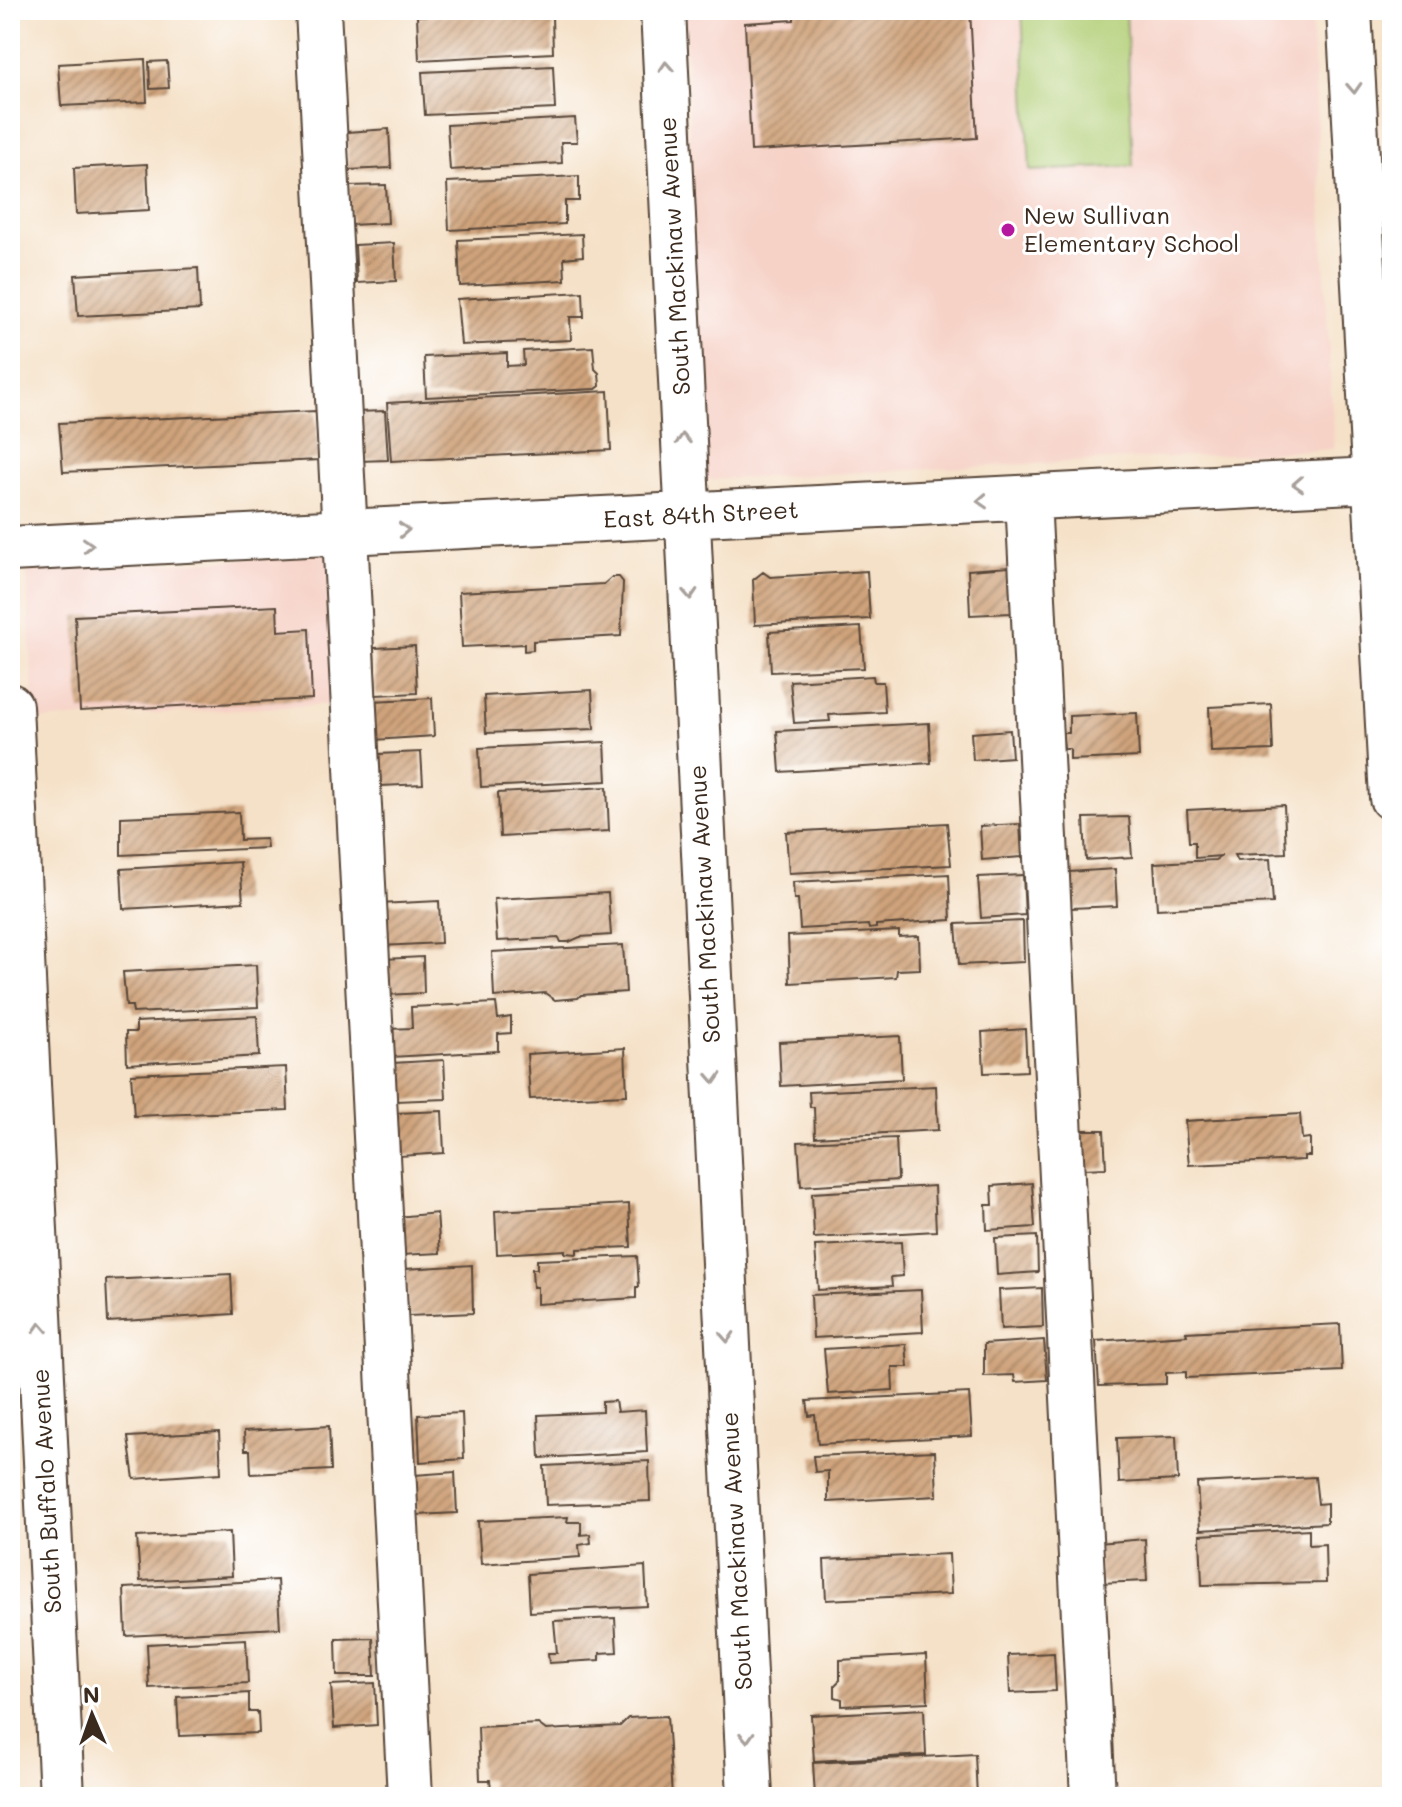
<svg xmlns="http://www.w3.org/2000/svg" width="1402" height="1807" viewBox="0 0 1402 1807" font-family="Mali,sans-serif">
  <defs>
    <pattern id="building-hatch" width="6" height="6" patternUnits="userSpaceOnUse" patternTransform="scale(2)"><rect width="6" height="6" fill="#cfa37b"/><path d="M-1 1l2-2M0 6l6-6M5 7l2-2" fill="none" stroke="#a98564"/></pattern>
  </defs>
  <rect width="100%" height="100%" fill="#fff"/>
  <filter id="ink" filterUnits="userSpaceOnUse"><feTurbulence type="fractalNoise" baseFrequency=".0125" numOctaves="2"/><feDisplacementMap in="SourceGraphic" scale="16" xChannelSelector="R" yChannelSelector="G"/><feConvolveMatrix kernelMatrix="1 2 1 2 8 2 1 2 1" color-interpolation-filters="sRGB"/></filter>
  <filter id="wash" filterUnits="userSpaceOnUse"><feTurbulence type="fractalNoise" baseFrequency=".006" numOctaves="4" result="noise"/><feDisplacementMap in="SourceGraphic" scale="32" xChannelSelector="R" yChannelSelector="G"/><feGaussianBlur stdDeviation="1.8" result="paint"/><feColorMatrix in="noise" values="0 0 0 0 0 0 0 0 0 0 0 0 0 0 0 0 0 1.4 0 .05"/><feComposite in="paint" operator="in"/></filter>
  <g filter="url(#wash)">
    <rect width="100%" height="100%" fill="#f5e1c7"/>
    <path fill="#f6d1c6" d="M684 10H1311L1334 449 706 480Z
      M346 553 354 703 34 720 27 572Z"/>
    <path fill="#b1ce74" stroke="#767c49" stroke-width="2" d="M1022 10H1126L1133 166 1030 171Z"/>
    <g id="blocks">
      <path fill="url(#building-hatch)" d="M517 10H541L543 18 552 16 553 53 419 60 417 16Z
        M794 10H970L977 138 751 151 745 23 794 20Z
        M145 59 147 102 61 106 58 64Z
        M167 61 169 88 150 89 149 62Z
        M553 66 555 109 425 115 422 72Z
        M575 118 577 142H561L562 163 450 170 447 125Z
        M389 129 391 168 348 170 347 132Z
        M147 164 149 210 76 214 74 168Z
        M579 176V201H565V224L449 230 447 182Z
        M386 185 388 223 351 225 349 186Z
        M582 234 583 256 564 258 565 280 460 286 458 240Z
        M394 243 396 281 357 283 355 245Z
        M198 268 200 310 78 316 75 275Z
        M583 292 584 317H570L571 340 461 345 457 299Z
        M593 347 595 369 599 373 600 386 596 389 426 397 424 357 507 353V366L524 365 523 351Z
        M608 391 611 450 391 461 387 403Z
        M316 411 319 460 63 472 59 423Z
        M385 411 388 460 358 461 355 412Z
        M1009 567 1011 613 970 615 968 570Z
        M867 571 870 619 755 625 753 580 763 572 770 577Z
        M612 577H619L623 582 621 636 533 641V650L524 651V644L462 647 459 592 604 584Z
        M277 606 278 631 309 629 312 699 80 711 75 616Z
        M861 627 864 668 771 672 769 632Z
        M415 646 417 693 376 695 374 648Z
        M873 676 874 682H883L885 712 829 715 830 721 794 723 790 681Z
        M592 690 594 729 486 733 484 696Z
        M432 698 434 736 374 740 372 701Z
        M1271 704 1273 750 1211 752 1209 707Z
        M1137 713 1139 757 1070 760V749H1064L1062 733H1069V716Z
        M929 723 931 763 780 772 777 731Z
        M1010 730 1012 757 973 760 971 733Z
        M605 742 607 781 481 787 479 748Z
        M421 752 423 784 381 786 379 754Z
        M607 787 609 831 500 837 498 793Z
        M1284 805 1286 853 1234 855 1237 861 1270 859 1273 903 1157 909 1154 863 1215 860 1222 856 1195 858V842H1189L1187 810Z
        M239 812 240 840 266 839 267 848 121 855V817Z
        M1129 817 1132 857 1086 860 1084 818Z
        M947 823 951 865 789 873 786 832Z
        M1020 824 1022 857 982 860 980 826Z
        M240 862 243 902 123 909 121 869Z
        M1115 869 1117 906 1071 908 1069 872Z
        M949 874 951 920 876 925V928L869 929 868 925 800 929 798 899H794L793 882Z
        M1023 875 1025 915 981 918 978 877Z
        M608 893 611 935 580 937 569 942H561L559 938 497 941 494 899Z
        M439 901 441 943 381 946 379 904Z
        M1023 921 1024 962 959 965 956 924Z
        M899 931V937L919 936 920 969 897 970 896 977 790 983 788 936Z
        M623 945 626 992 581 995 578 998 555 1000 545 993 494 997 492 952Z
        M423 957 424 993 386 995 384 959Z
        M256 965 258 1007 133 1013 132 1006H126L123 972Z
        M496 1003 498 1019 511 1017V1033L498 1034V1051L391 1057 389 1029 412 1028 411 1007Z
        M257 1016 259 1056 127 1064 126 1032H136V1022Z
        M1025 1029 1027 1071 984 1073 982 1032Z
        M900 1036 902 1079 781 1086 779 1042Z
        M625 1048 627 1095 530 1099 527 1054Z
        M444 1060 446 1099 395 1101 393 1063Z
        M286 1067 288 1110 134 1116 131 1074Z
        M936 1086 938 1130 815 1137 814 1107H810L809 1092Z
        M442 1111 444 1153 400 1156 397 1113Z
        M1300 1114 1302 1139 1310 1138V1156H1304V1160L1189 1165 1185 1121Z
        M1081 1130H1104L1106 1168 1083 1169Z
        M896 1138 898 1180 801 1186 798 1142Z
        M1032 1183 1035 1227 987 1230 986 1205H993L992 1186Z
        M934 1186 936 1231 814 1238 812 1193Z
        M629 1204 631 1247 577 1249V1254L565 1253V1250L497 1254 495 1211Z
        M437 1213 440 1253 400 1255 398 1217Z
        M1037 1236 1038 1272 997 1275 995 1238Z
        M901 1242 903 1276 891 1277 892 1286 818 1290 815 1246Z
        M637 1256 639 1287H636V1298L537 1304V1287H533L532 1269H537V1260Z
        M472 1265 473 1313 408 1316 405 1269Z
        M231 1274 233 1314 108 1322 106 1280Z
        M1042 1288 1043 1327 1001 1329 999 1290Z
        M921 1290 923 1332 813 1338 811 1295Z
        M1340 1324 1342 1371 1186 1378V1372L1166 1373V1384L1099 1386 1096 1341 1187 1335 1186 1332Z
        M1044 1340 1047 1380 1015 1382 1014 1375 984 1376V1344Z
        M906 1344 908 1367H892L893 1390 828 1394 824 1349Z
        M969 1393 972 1436 818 1444 815 1415 809 1416 807 1401Z
        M615 1401 617 1412 645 1410 647 1452 540 1458 538 1415 602 1412V1402Z
        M462 1413 464 1459 420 1462 418 1415Z
        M329 1426 331 1470 251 1474 250 1450H245L244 1431Z
        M219 1432 221 1473 134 1479 128 1437Z
        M1176 1436 1178 1480 1119 1483 1117 1438Z
        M935 1451 937 1496 828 1502V1471L815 1472 813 1456Z
        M649 1461 650 1501 546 1505 544 1466Z
        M455 1472 457 1513 417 1515 415 1475Z
        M1315 1477 1318 1504 1327 1503V1523L1200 1530 1197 1483Z
        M568 1517 567 1522H581V1535L590 1534 591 1543 579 1545 580 1557 481 1564 478 1521Z
        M1309 1529V1545L1325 1544 1326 1583 1202 1585 1200 1535Z
        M230 1532 232 1576 140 1581 137 1537Z
        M1145 1539 1147 1581 1100 1583 1098 1543Z
        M949 1554 951 1594 826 1600 824 1560Z
        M645 1566 647 1606 530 1612 528 1574Z
        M277 1580 280 1628 126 1636 124 1588Z
        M615 1618 617 1652 600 1653V1660L549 1663 548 1653H557L554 1621Z
        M373 1638 375 1676H337L336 1639Z
        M246 1639 248 1683 149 1688 147 1644Z
        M1054 1653 1056 1691 1010 1693 1008 1655Z
        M926 1655 928 1702 842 1706V1699L835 1697V1685L840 1680V1660Z
        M375 1683 377 1725 334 1728 331 1685Z
        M249 1693V1712H258L259 1733 179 1736 177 1697Z
        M924 1709 926 1755 814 1761 811 1715Z
        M667 1716 672 1797H492L490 1780H480L478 1727 538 1724 546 1730 620 1726 628 1718Z
        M975 1754 977 1797H815L813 1763Z"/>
    </g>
  </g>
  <g filter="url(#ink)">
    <use href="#blocks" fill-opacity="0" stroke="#574537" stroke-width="2"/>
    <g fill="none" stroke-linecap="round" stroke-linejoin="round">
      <defs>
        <path id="minor" d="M318 10 410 1797
          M663 10 750 1797
          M1349 10 1392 798
          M1028 498 1093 1797
          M10 549 1392 479
          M10 706 62 1797"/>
      </defs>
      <use href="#minor" stroke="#574537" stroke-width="48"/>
      <use href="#minor" stroke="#fff" stroke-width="44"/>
    </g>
    <defs><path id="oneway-chevron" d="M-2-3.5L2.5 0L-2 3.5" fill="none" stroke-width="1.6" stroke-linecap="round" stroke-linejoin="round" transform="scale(2)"/></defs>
    <g stroke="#a79f9a">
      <use href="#oneway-chevron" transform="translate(666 67) rotate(-93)"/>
      <use href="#oneway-chevron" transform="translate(1354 88) rotate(87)"/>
      <use href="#oneway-chevron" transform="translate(683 439) rotate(-93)"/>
      <use href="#oneway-chevron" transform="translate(1298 484) rotate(177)"/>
      <use href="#oneway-chevron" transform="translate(982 501) rotate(177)"/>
      <use href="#oneway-chevron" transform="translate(404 530) rotate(-3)"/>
      <use href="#oneway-chevron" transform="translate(88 545) rotate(-3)"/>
      <use href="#oneway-chevron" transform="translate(690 594) rotate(87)"/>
      <use href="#oneway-chevron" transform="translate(714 1078) rotate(87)"/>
      <use href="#oneway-chevron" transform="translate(40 1328) rotate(-93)"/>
      <use href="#oneway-chevron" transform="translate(727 1337) rotate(87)"/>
      <use href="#oneway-chevron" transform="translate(747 1737) rotate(87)"/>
    </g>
  </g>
  <circle fill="#b5179e" stroke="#fff" stroke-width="3" cx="1008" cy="230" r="8"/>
  <g text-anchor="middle" stroke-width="6" stroke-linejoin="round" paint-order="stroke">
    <g font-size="24" fill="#3b2a1e" stroke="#fff" text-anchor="start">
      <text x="1024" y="224">New Sullivan<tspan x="1024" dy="28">Elementary School</tspan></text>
    </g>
    <g font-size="24" fill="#3b2a1e" stroke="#fff">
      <text transform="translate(675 256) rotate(-93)" y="8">South Mackinaw Avenue</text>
      <text transform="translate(701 515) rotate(-3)" y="8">East 84th Street</text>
      <text transform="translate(705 904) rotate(-93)" y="8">South Mackinaw Avenue</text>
      <text transform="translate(47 1491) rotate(-93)" y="8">South Buffalo Avenue</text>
      <text transform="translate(737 1551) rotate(-93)" y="8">South Mackinaw Avenue</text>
    </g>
  </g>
  <rect width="1402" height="1807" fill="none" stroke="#fff" stroke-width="40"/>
  <g transform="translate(92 1715) rotate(358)" stroke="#ffffff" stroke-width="6" paint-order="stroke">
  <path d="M0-6L14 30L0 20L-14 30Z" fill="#3b2a1e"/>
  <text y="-12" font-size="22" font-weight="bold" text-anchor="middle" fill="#3b2a1e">N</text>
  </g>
</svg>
